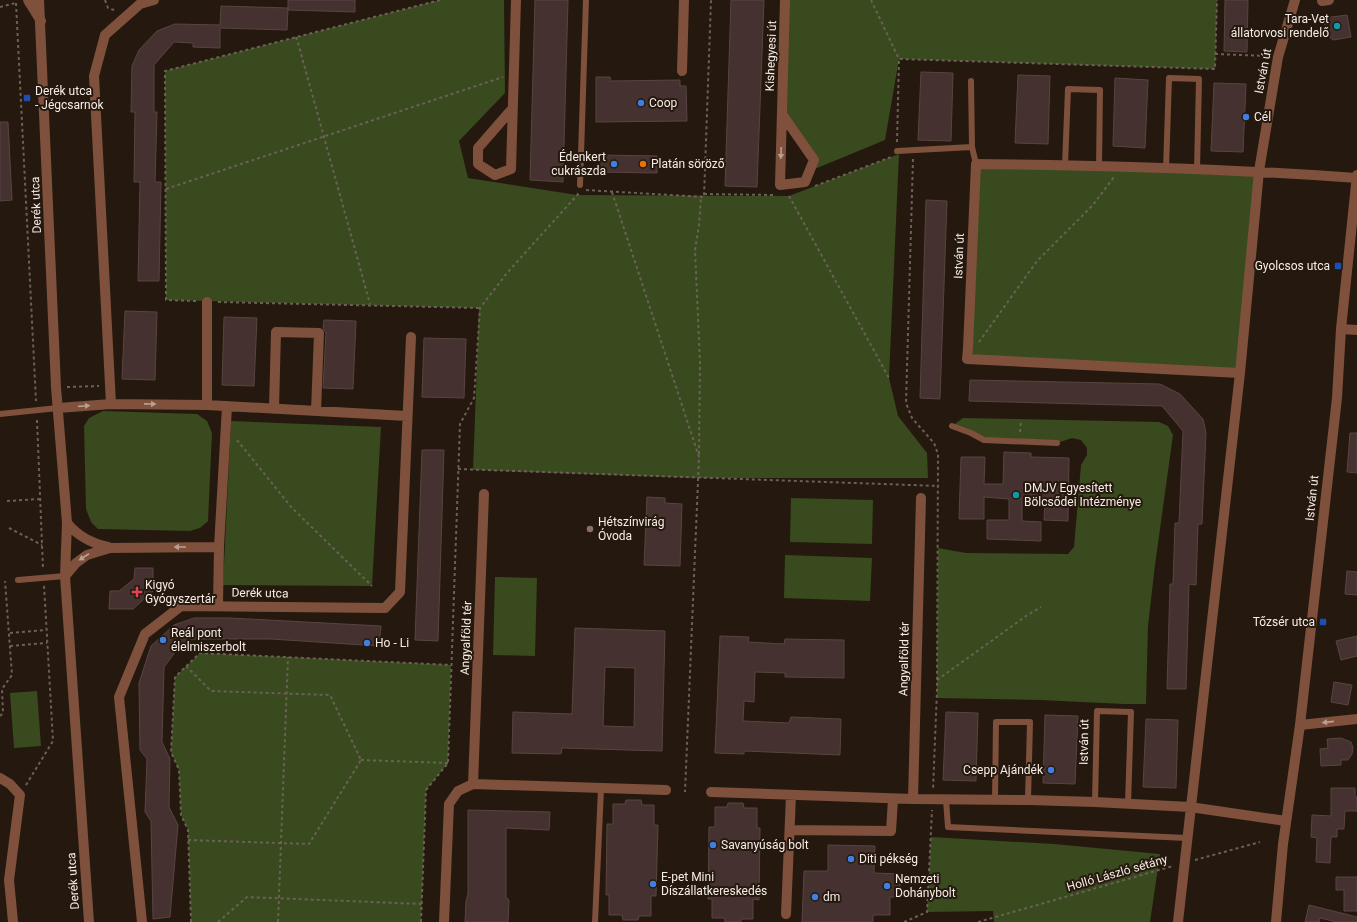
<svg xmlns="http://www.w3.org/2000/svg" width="1357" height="922" viewBox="0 0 1357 922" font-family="Roboto,sans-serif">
  <rect width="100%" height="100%" fill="#25180e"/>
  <path fill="#384a1e" d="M440 0H504L505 93 459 141 468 178 577 195 789 196 899 154 889 378 898 416 927 453 928 478H698L473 470 479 308 166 300 165 71Z
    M785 0H1217L1215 69 899 59 885 140 810 171 814 160 782 114Z
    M976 164 1259 171 1240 373 967 359Z
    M103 411 197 414 207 421 212 433 208 521 200 528 190 531 98 529 91 522 86 509 84 426 89 418Z
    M963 418 1159 422 1168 426 1173 435 1155 565 1148 626 1146 704H1124L1040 700 937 698 938 548 966 553 1068 554 1074 547 1081 465 1087 455V448L1081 440 1072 438 1057 443 984 440 952 426Z
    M231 421 381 427 372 586 223 585Z
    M791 498 873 500 872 544 790 542Z
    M785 555 872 558 870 601 784 598Z
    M495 577 537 578 535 656 493 655Z
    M200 653 451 665 448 763 426 790 421 922H191L188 830 181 815 179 770 171 752 175 677Z
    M37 691 41 746 14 748 10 693Z
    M931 837 1054 844 1160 854 1150 922H994L993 911 927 912Z"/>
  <path fill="#453230" stroke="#584542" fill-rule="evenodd" d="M288 0H355V12L288 10Z
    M535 0H568L563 182 530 180Z
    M731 0H764L757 187 725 186Z
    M1225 0H1248L1247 52 1224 51Z
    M221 6 288 8 287 30 220 28V48L193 47V43L174 42 154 65V112H157L155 182H161L159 281H138L140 182H134L135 112H131L132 66 139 50 157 31 175 24 220 25Z
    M1347 15 1351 37 1333 40 1326 34 1324 18Z
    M921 72 953 73 951 141 918 140Z
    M1018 75 1050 76 1048 144 1015 143Z
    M596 77H610L611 81 680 80V86H686L687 121 596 122Z
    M1115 78 1148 80 1145 148 1113 146Z
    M1214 83 1246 84 1243 152 1211 151Z
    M0 122H8L12 200 0 201Z
    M599 155 657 156V173L598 172Z
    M926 200 947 201 940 399 920 398Z
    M125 311 157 312 155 380 122 379Z
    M224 317 257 318 254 386 222 385Z
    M324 320 356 321 353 389 323 388 326 333 323 328Z
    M424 338 466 339 464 398 422 397Z
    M970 380 1160 384 1180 394 1203 419 1206 433 1202 524H1198L1196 585 1189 584 1186 689H1167L1170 584H1173L1175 523H1179L1183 431 1162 406 969 401Z
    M1350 433H1357V473L1347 472Z
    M422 450H444L438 641 415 640Z
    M1004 452 1031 453V457L1069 458 1068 521 1044 520 1045 499 1022 498V521L1041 522V541L987 539V520H1009V499L984 497V519H959L961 457H985L984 484H1003Z
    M647 497 665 498V503L682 504 680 566 644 565Z
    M135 568H153V591L133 609H109L110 591H119L134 579Z
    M1347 571 1357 572V595L1345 594Z
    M194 618H230L381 626 379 646 271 639H189L176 651 164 667 162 742 170 759 169 807 178 825 170 917 153 919 151 821 145 812 147 759 140 750 139 683 151 646 174 625Z
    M575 628 665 631 662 751 562 748 561 754 512 753 513 712 572 714ZM605 667 635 668 634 727 603 726Z
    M720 636 749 637 748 642 784 644 785 639 844 640V678L785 677V673L755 672 754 702 744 701 743 721 789 723 791 717 841 719 840 755 744 751V754L715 753Z
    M1357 636V656L1341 660 1336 641Z
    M1334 682 1352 685 1348 705 1331 702Z
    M946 712 978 713 976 781 943 780Z
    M1045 715 1078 716 1075 784 1043 783Z
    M1146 719 1178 720 1176 788 1143 787Z
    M1341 738 1351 742 1353 748 1352 754 1348 760H1341V765L1321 766 1320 749 1328 748 1327 739Z
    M1331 788H1355V797H1357V811H1345L1344 829H1337V837H1331L1330 863 1316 862 1317 838 1311 837 1312 815 1331 816Z
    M626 800H641L642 805H654V825H658L656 896H651V916H639L638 920H623L622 915H609V895H606L607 824H613V804H625Z
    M728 803H743L744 808H757V828H760L759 900 753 899V919H741V922H725L724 918H712V899H708L709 827H715V807H727Z
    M468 810 550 812 549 830 506 828V897L509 900 508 922H465L466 901 468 894Z
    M828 845 875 846 874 873 900 874V897H890V915H873V922H802L804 871H828Z
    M1336 877H1357V911H1344V890H1336Z
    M1309 905 1357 917V922H1337L1320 918 1319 922H1305Z"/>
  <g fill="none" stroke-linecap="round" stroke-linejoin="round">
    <path stroke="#6c6057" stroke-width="2" stroke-dasharray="3 3" stroke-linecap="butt" d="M105 0 108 8 117 11
      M871 0 899 59 1215 69 1217 0
      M16 3 36 401
      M0 7 16 3
      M296 37 298 43 370 304
      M1215 54 1268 56
      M897 142 899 59
      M913 159 906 403 912 418 934 443 938 454 937 690 933 790
      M815 186 891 157
      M166 189 503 77
      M586 190 704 197 711 0
      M612 192 699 457 685 792
      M704 194 775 195
      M789 196 889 378
      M196 301 166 300 165 71 440 0
      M218 302 480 308
      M979 342 1037 261 1092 206 1114 177
      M67 387 99 386
      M37 420 43 569
      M1020 432 1021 420
      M237 440 292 508 372 586
      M699 454 700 362 695 250 699 225 701 197
      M458 469 939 486
      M7 501 40 499
      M9 528 42 545
      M10 633 46 630
      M10 646 47 643
      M186 666 211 691 330 695 361 760
      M937 680 1026 616 1041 607
      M0 716 3 713 2 689 12 675 5 581
      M361 760 448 763
      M26 785 53 741 44 585
      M188 840 309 844 361 760
      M1195 860 1260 842
      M191 922 188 830 181 815 179 770 171 752 175 677 200 653 451 665
      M218 922 247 897 422 904
      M278 922 288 657
      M421 922 426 790 448 763 460 424 474 398 480 308 507 273 579 193
      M904 922 927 912 932 810
      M978 922 1173 866"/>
    <path stroke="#7f503c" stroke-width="6" d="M971 81 972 147 976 164
      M897 151 972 147
      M1065 165 1068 89 1100 90 1099 166
      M1166 169 1169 78 1199 79 1197 170
      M580 185 586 0
      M0 414 58 408
      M952 426 971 433 984 440 1057 443
      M18 580 65 576
      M995 799 996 722H1030L1028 800
      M946 800 948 827 1187 838
      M1095 802 1097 711 1131 712 1128 804
      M595 922 601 789"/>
    <path stroke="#7f503c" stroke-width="10" d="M39 0 56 387 67 523 65 576 89 922
      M1295 0 1278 57 1259 171 1240 373 967 359 968 348 976 164C1103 165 1230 169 1357 178
      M1322 1 1329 0
      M682 71 684 0
      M512 109 478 148V164L495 175 511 169 516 0
      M782 114 814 160 805 182 780 185 785 0
      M207 302V405
      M1341 329 1357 330
      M111 404 94 76 105 35 140 4 154 0
      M58 408 111 404 207 405 407 416
      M274 409 276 332 319 333 316 411
      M67 523C78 536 90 543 108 547
      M65 576 76 563 87 555 110 548 219 547
      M218 605 219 547 227 406
      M1300 725 1357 719
      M0 778 10 784 20 795 9 880 13 922
      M473 784 484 494
      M711 792 913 799 1028 800 1095 802 1190 807 1286 821
      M913 799 921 498
      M790 830 891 831 893 799
      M786 914 791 795
      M142 922 119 697 145 634 181 606 385 608 400 592 411 337
      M444 922 449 804 458 791 473 784 666 790
      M1178 922 1240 373"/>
    <path stroke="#7f503c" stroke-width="10" d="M28 0 41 21
      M1276 922 1283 844 1300 725 1337 398 1341 329 1357 175"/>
  </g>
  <defs><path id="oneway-solid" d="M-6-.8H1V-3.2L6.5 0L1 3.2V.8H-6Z"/></defs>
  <g fill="#ba9e91">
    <use href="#oneway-solid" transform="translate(781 153) rotate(92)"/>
    <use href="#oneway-solid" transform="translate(150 404) rotate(1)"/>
    <use href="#oneway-solid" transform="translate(84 406) rotate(-4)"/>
    <use href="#oneway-solid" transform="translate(180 547) rotate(180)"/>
    <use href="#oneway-solid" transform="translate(84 557) rotate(147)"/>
    <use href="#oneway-solid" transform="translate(1328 722) rotate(174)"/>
  </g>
  <g fill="#0f9aa8" stroke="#25180e" stroke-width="1.5">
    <circle cx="1337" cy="26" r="4"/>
    <circle cx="1016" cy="495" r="4"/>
  </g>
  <g fill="#1a4fb4" stroke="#25180e" stroke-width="1.5">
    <rect x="23" y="94" width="8" height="8" rx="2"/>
    <rect x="1334" y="262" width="8" height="8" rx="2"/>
    <rect x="1319" y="618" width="8" height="8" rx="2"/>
  </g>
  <g fill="#3f7fe0" stroke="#25180e" stroke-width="1.5">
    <circle cx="641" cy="103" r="4"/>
    <circle cx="1246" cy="117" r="4"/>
    <circle cx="614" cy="164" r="4"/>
    <circle cx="163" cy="640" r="4"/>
    <circle cx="367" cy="643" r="4"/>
    <circle cx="1051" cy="770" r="4"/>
    <circle cx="713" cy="845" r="4"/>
    <circle cx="851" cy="859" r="4"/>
    <circle cx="653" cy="884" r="4"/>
    <circle cx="887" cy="886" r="4"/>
    <circle cx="815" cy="897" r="4"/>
  </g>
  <circle fill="#e8710a" stroke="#25180e" stroke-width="1.5" cx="643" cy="164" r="4"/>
  <circle fill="#8d6e63" stroke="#25180e" stroke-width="1.5" cx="590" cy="529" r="4"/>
  <path fill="#e0444e" stroke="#25180e" stroke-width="1.5" d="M135 586h4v4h4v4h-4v4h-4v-4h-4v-4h4z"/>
  <g text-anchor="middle" stroke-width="4" stroke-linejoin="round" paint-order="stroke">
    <g font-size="12" fill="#f6ede6" stroke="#25180e" text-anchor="start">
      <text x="1329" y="23" text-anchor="end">Tara-Vet<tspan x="1329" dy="14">állatorvosi rendelő</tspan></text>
      <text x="35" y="95">Derék utca<tspan x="35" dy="14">- Jégcsarnok</tspan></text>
      <text x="649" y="107">Coop</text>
      <text x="1254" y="121">Cél</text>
      <text x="606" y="161" text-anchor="end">Édenkert<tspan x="606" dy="14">cukrászda</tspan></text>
      <text x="651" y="168">Platán söröző</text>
      <text x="1330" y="270" text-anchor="end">Gyolcsos utca</text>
      <text x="1024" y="492">DMJV Egyesített<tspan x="1024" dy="14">Bölcsődei Intézménye</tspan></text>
      <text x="598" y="526">Hétszínvirág<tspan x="598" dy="14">Óvoda</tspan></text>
      <text x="145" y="589">Kigyó<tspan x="145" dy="14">Gyógyszertár</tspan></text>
      <text x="1315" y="626" text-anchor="end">Tőzsér utca</text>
      <text x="171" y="637">Reál pont<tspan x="171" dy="14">élelmiszerbolt</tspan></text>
      <text x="375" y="647">Ho - Li</text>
      <text x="1043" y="774" text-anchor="end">Csepp Ajándék</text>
      <text x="721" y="849">Savanyúság bolt</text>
      <text x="859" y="863">Diti pékség</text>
      <text x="661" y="881">E-pet Mini<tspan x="661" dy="14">Díszállatkereskedés</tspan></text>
      <text x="895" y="883">Nemzeti<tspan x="895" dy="14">Dohánybolt</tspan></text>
      <text x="823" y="901">dm</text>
    </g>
    <g font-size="12" fill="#f6ede6" stroke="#25180e">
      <text transform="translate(771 56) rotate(-88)" y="4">Kishegyesi út</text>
      <text transform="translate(1263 71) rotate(-79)" y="4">István út</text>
      <text transform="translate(36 205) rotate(-92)" y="4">Derék utca</text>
      <text transform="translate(959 256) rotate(-88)" y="4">István út</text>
      <text transform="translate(1312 498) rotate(-84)" y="4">István út</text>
      <text transform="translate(260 593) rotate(1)" y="4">Derék utca</text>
      <text transform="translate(466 638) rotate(-88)" y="4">Angyalföld tér</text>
      <text transform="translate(904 659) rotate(-89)" y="4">Angyalföld tér</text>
      <text transform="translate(1084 742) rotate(-89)" y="4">István út</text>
      <text transform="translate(1117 873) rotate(-16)" y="4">Holló László sétány</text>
      <text transform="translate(73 881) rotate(-94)" y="4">Derék utca</text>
    </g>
  </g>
</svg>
